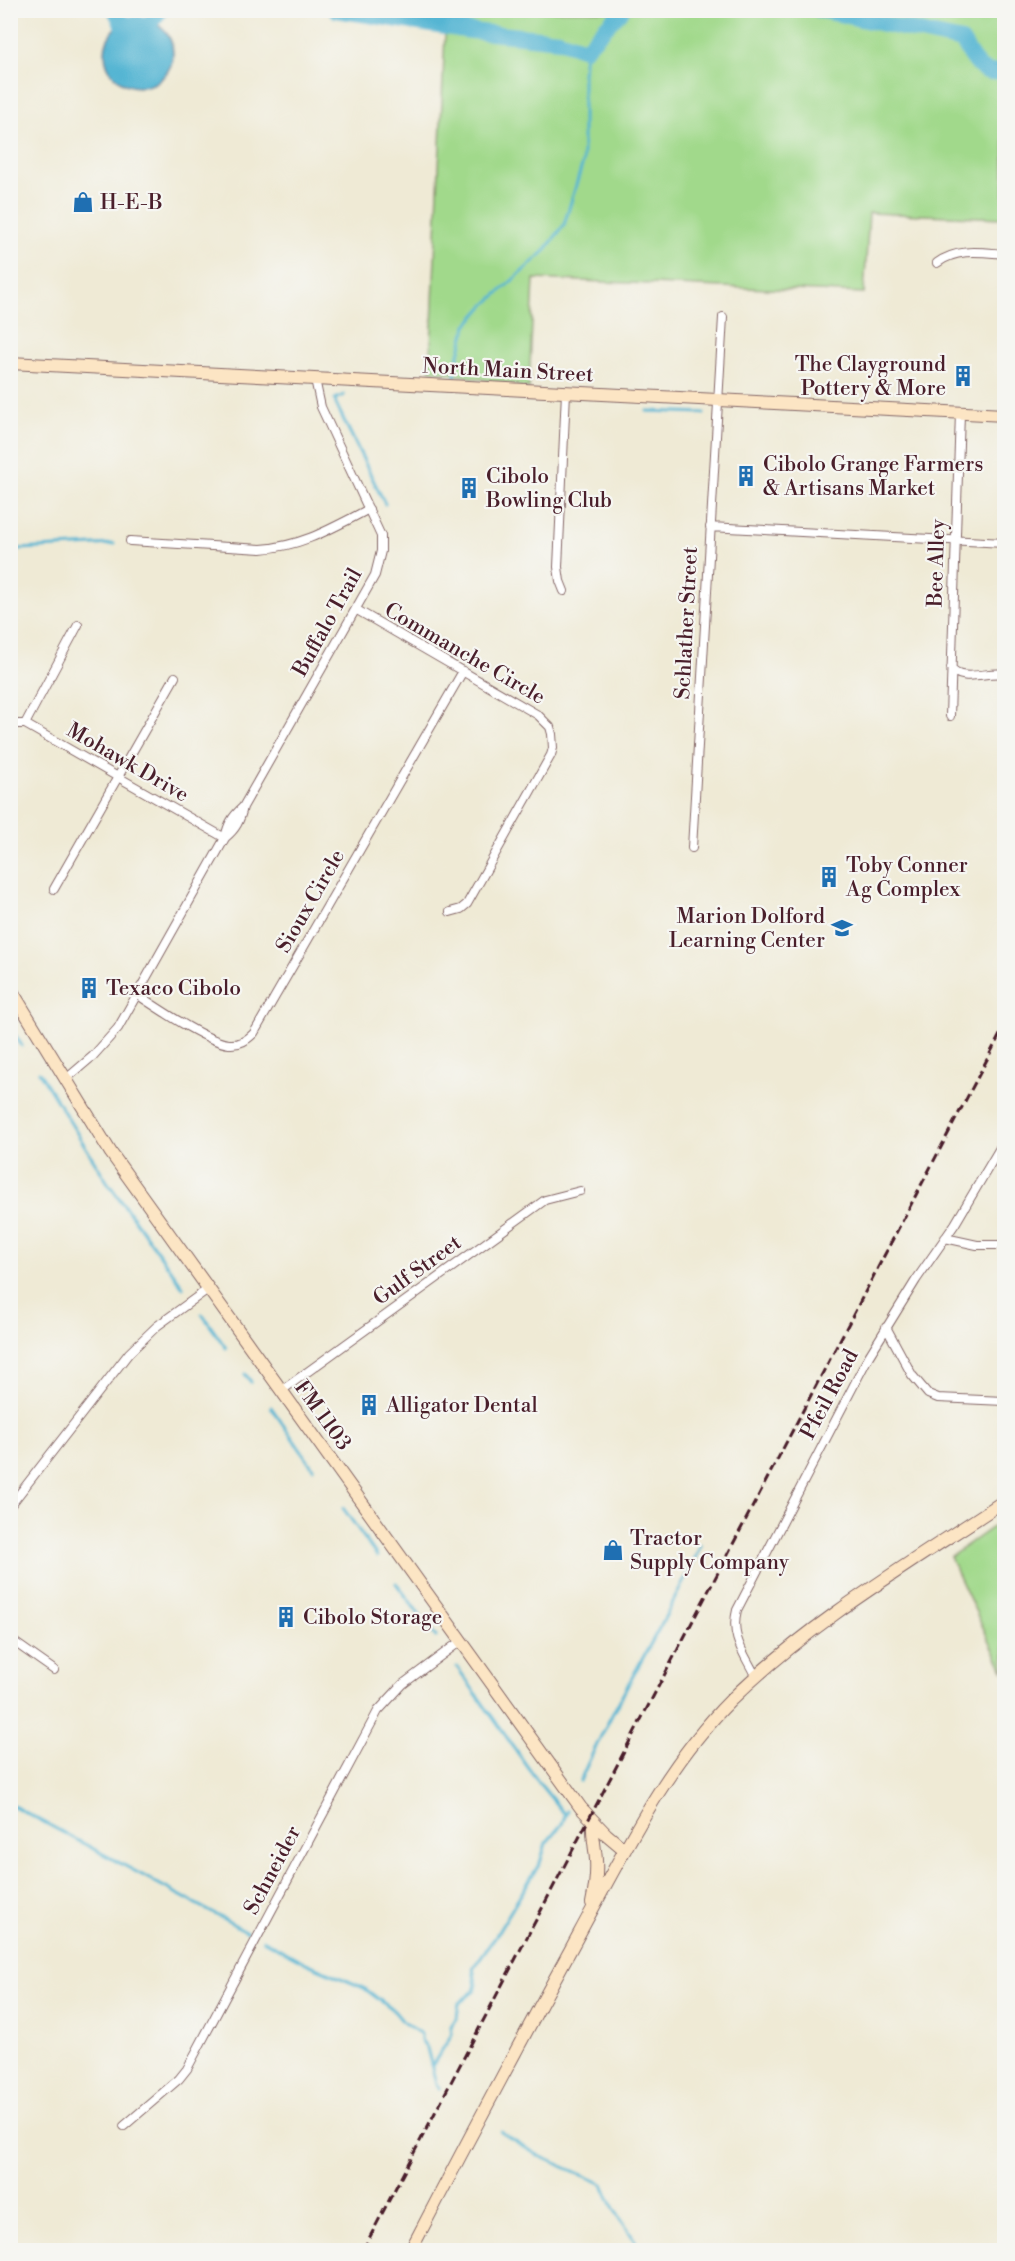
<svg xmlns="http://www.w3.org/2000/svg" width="1015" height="2261" viewBox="0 0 1015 2261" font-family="'Libre Bodoni',serif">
  <rect width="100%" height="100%" fill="#f6f6f2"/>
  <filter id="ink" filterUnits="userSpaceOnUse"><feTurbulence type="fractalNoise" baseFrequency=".0167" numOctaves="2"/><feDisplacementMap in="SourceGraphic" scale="12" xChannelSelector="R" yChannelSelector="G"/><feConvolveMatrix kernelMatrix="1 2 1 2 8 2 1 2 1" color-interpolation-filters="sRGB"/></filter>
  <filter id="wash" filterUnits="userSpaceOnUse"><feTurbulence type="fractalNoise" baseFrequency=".008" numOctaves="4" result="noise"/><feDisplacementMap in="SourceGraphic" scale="24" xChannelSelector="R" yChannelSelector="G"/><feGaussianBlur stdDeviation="1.35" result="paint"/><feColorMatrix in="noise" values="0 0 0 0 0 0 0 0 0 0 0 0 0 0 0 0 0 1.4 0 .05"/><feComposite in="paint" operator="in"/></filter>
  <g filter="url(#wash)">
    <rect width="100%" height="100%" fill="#efead5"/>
    <path fill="#a1d98b" stroke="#767c5b" stroke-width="1.5" d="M446 11H1004V218L869 213 864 293 534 279 529 388 430 370Z
      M1004 1519V1672L950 1557Z"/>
    <path fill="#54b5d3" stroke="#4f6a7f" stroke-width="1.5" d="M105 53a34 34 0 1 1 68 0a34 34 0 1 1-68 0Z"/>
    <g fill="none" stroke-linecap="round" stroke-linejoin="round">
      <path stroke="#54b5d3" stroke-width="3" d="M455 378 456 365 467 325 485 305 544 252 564 225 583 162V75L585 49
        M344 395 335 399 336 404 385 504
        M647 411 704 413
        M19 549 114 544
        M10 1027 22 1046
        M39 1072 108 1183 183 1287
        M202 1314 226 1348
        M245 1374 251 1382
        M271 1407 313 1468
        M343 1508 377 1556
        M396 1583 436 1637
        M457 1667 539 1783 565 1815
        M580 1781C615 1700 665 1626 701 1545
        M10 1804 248 1932
        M263 1940 306 1963 364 1988 394 2011 404 2023 421 2034V2040L427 2048 436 2084 439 2088
        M432 2066 452 2034 451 2026 457 2017 459 2003 474 1991 476 1985 473 1968 495 1937 540 1863 546 1843 562 1824 567 1811
        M501 2132 539 2156 603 2184 614 2209 634 2239 636 2250"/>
      <path stroke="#54b5d3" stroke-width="16" d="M115 10 122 24H149L161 10
        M336 10 471 31 559 40 585 49 622 10
        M819 10 962 41C974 60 979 77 1004 71"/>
    </g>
  </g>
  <g filter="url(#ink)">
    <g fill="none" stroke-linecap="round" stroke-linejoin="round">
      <defs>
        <path id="street" d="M937 263C957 248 980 252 1004 254
          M710 527 1004 543
          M130 541 261 549C303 546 332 528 369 509
          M564 591 560 581 558 567 566 392
          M357 610 538 715 550 727 552 734 553 748 551 755 467 904 461 909 450 912
          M951 668C960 683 988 671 1004 674
          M950 716 960 413
          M10 724H25L225 838
          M25 724 78 625
          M225 838C228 824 232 817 243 807
          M692 848 723 317
          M54 889 175 677
          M138 995C158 1008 207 1042 229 1044 240 1045 247 1040 254 1033L463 671
          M66 1079 93 1056 118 1028 225 838C236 829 240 821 243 807L375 575 381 551V536L321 407 315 379
          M945 1238 977 1245H1004
          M886 1327 912 1375 928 1394 938 1398 1004 1401
          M281 1391 545 1200 580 1191
          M10 1506 129 1353 157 1326 208 1289
          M10 1639 54 1670
          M756 1677C744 1653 730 1637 737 1610L869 1356 916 1280 955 1224 1004 1141
          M124 2126 179 2079 187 2069 378 1711 403 1684 462 1640"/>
        <path id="secondary" d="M10 363 1004 415
          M10 988 111 1153 581 1808 606 1834 625 1850
          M592 1903C595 1889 597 1874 596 1860 595 1846 592 1835 593 1821
          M411 2250C466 2144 522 2039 579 1934 624 1852 665 1766 731 1700 811 1621 911 1563 1004 1501"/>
      </defs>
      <use href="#street" stroke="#846666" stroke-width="10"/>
      <use href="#secondary" stroke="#846666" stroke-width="14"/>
      <use href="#street" stroke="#fff" stroke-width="8"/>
      <use href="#secondary" stroke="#fce5c4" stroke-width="12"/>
      <path stroke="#4a1f2b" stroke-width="3" stroke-dasharray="9 4.5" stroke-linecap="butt" d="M363 2250 1004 1027"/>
    </g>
  </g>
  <defs>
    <symbol id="shop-bare" viewBox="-9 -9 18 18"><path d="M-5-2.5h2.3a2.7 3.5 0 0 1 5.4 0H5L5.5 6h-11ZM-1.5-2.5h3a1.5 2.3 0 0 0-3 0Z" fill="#1f6fb2" stroke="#f6f6f2" stroke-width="2.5" paint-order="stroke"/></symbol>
    <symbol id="building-bare" viewBox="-9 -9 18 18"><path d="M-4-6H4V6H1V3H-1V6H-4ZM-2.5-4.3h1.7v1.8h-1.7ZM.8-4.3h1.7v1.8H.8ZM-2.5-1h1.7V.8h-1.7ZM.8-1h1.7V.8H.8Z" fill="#1f6fb2" stroke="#f6f6f2" stroke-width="2.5" paint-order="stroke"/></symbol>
    <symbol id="school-bare" viewBox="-9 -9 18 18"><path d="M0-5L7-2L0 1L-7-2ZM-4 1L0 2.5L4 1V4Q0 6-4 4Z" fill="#1f6fb2" stroke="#f6f6f2" stroke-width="2.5" paint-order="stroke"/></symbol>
  </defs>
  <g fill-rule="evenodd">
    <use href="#shop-bare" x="68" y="187" width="30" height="30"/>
    <use href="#building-bare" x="948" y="361" width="30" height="30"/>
    <use href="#building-bare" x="731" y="461" width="30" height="30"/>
    <use href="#building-bare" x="454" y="473" width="30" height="30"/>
    <use href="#building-bare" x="814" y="862" width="30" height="30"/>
    <use href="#school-bare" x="827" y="913" width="30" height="30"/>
    <use href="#building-bare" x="74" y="973" width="30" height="30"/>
    <use href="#building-bare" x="354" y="1390" width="30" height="30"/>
    <use href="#shop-bare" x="598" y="1535" width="30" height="30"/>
    <use href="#building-bare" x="271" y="1602" width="30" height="30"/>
  </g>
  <g text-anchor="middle" stroke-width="4.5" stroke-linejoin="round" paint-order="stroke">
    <g font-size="21" fill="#4a1f2b" stroke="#f6f6f2" text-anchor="start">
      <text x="100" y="209">H-E-B</text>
      <text x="946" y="371" text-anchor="end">The Clayground<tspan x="946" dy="24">Pottery &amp; More</tspan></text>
      <text x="763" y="471">Cibolo Grange Farmers<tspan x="763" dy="24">&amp; Artisans Market</tspan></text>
      <text x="486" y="483">Cibolo<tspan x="486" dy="24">Bowling Club</tspan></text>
      <text x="846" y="872">Toby Conner<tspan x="846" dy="24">Ag Complex</tspan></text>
      <text x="825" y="923" text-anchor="end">Marion Dolford<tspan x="825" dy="24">Learning Center</tspan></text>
      <text x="106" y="995">Texaco Cibolo</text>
      <text x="386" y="1412">Alligator Dental</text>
      <text x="630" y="1545">Tractor<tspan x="630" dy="24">Supply Company</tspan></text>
      <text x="303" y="1624">Cibolo Storage</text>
    </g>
    <g font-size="21" fill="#4a1f2b" stroke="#f6f6f2">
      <text transform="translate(508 370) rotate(3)" y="7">North Main Street</text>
      <text transform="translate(936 563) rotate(-88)" y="7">Bee Alley</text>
      <text transform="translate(327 622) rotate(-61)" y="7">Buffalo Trail</text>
      <text transform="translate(686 623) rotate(-87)" y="7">Schlather Street</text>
      <text transform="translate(465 653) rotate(30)" y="7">Commanche Circle</text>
      <text transform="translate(128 762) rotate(30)" y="7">Mohawk Drive</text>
      <text transform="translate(310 901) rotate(-60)" y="7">Sioux Circle</text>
      <text transform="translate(417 1270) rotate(-36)" y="7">Gulf Street</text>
      <text transform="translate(829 1394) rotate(-62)" y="7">Pfeil Road</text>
      <text transform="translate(323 1415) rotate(54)" y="7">FM 1103</text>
      <text transform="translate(272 1870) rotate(-62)" y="7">Schneider</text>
    </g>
  </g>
  <rect width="1015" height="2261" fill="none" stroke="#f6f6f2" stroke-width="36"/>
</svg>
